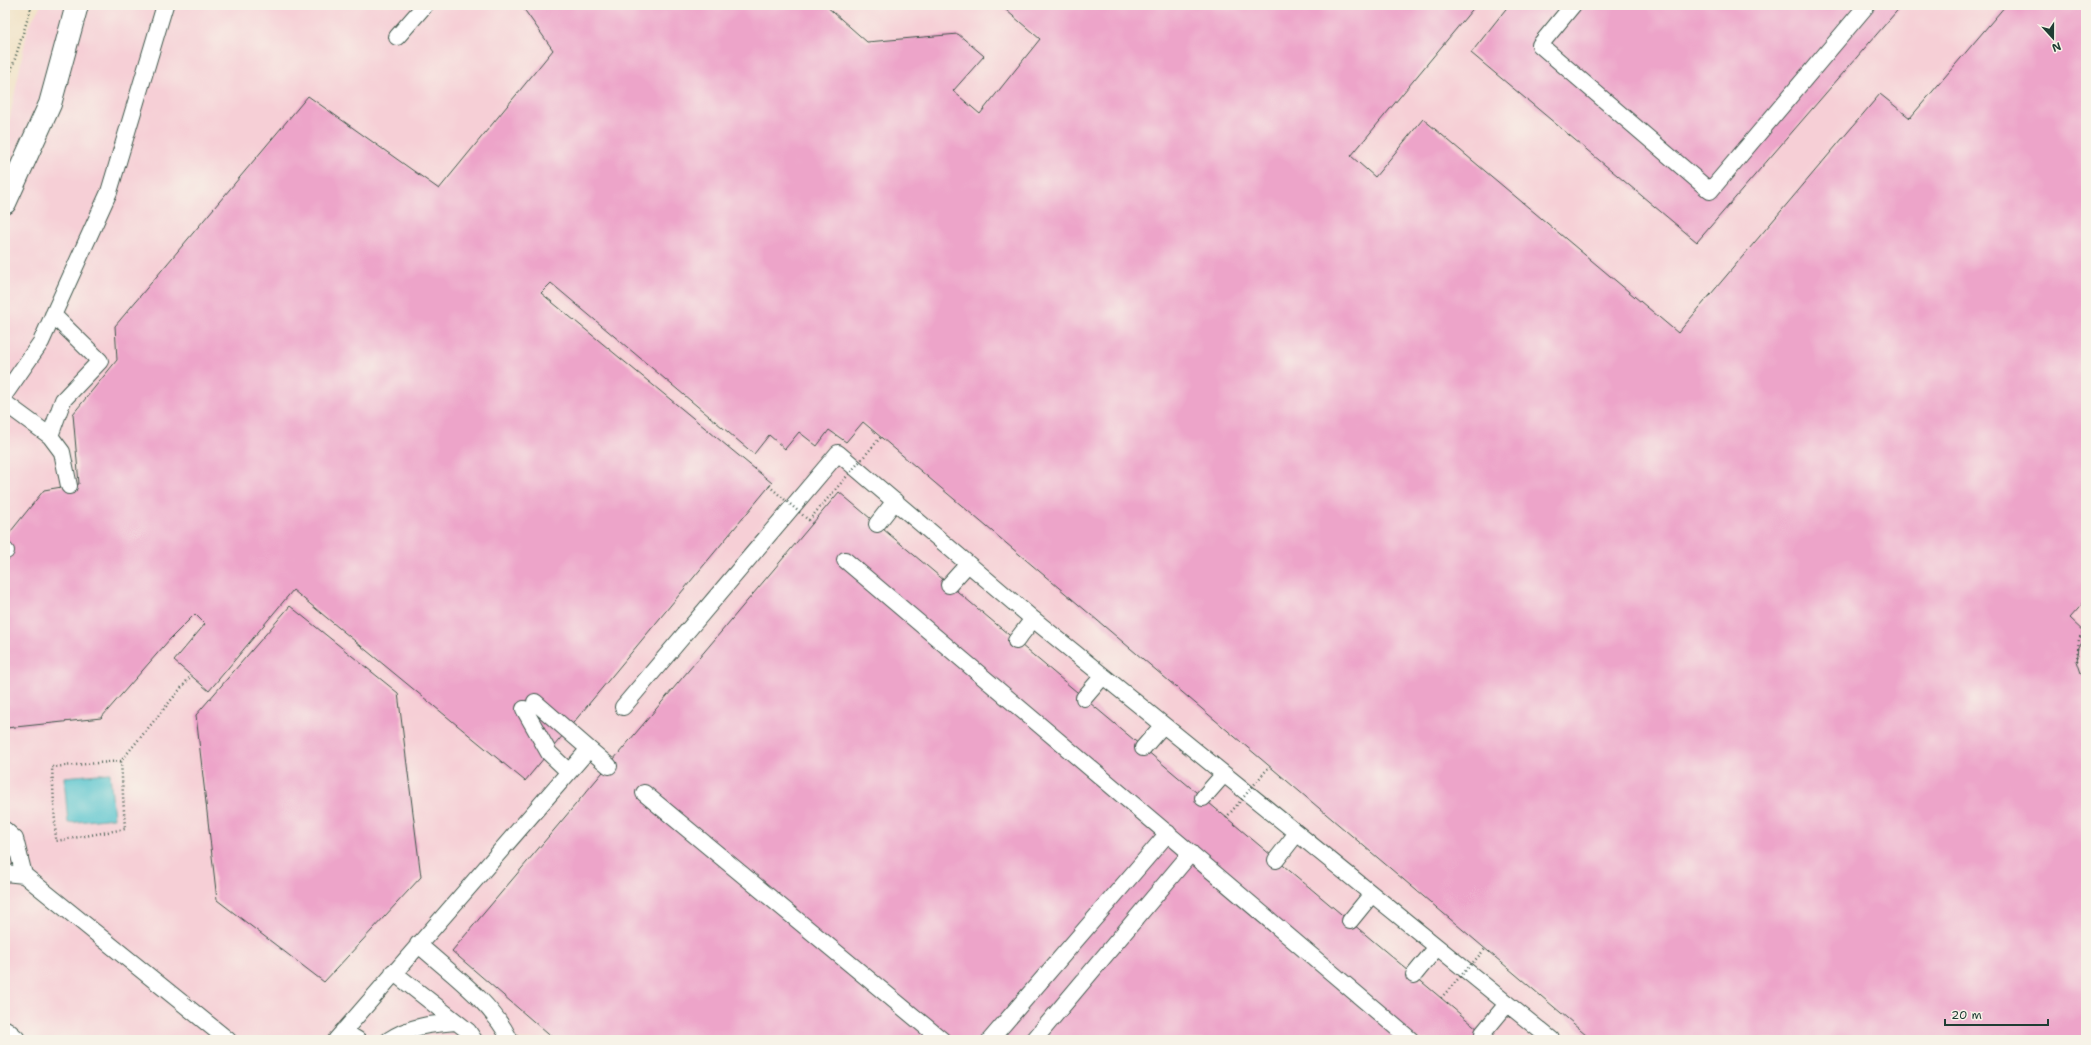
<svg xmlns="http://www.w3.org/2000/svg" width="2091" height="1045" viewBox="0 0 2091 1045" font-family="'Shantell Sans',sans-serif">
  <rect width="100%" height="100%" fill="#f7f3e8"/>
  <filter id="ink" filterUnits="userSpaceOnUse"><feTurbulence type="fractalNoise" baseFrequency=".025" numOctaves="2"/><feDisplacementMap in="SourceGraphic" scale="8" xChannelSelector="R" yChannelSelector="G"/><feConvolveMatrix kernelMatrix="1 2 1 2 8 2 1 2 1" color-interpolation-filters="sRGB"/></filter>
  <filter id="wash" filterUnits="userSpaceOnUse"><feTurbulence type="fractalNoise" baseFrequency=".012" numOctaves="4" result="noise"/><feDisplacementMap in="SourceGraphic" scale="16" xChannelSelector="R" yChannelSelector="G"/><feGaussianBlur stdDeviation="0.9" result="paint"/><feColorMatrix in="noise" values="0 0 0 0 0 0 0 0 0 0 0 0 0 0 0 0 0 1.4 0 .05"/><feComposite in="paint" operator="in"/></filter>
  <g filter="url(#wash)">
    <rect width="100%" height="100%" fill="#f1e2c5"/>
    <path fill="#f6cfd6" d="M41 5H2086V1040H5V142L28 27Z"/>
    <path fill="#58c5cf" stroke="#3c8182" d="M110 773 114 818 68 823 64 777Z"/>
    <g id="blocks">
      <path fill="#eda4c9" d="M521 5H825L867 42 958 34 984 56 953 91 980 114 1040 39 1000 5H1476L1351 156 1375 177 1423 119 1678 333 1880 94 1910 118 2006 5H2086V600L2070 618 2086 633V637L2079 647 2077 661 2081 673 2086 678V1040H1593L863 422 846 442 829 430 817 446 799 432 785 449 769 435 754 454 551 283 541 293 772 483 525 781 293 590 209 691 174 661 205 624 195 614 170 639 101 718 6 728 5 576 7 536 44 490 79 484 73 414 117 360 115 326 308 96 439 189 553 50Z
        M1509 5H1902L1697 242 1471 53Z
        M839 492 1441 998 1491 1040H555L452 951Z
        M290 606 398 693 421 877 324 982 217 900 196 715Z"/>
    </g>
  </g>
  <g filter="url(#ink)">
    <use href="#blocks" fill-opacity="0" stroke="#3e564a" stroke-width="1"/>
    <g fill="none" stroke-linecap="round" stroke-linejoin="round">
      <defs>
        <path id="service" d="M1573 5 1540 45 1710 191 1867 5
          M397 37 425 5
          M5 394 41 342 109 192 165 5
          M5 403 50 436 63 400 100 361 53 315
          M50 436 62 452 69 486
          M877 524 895 501
          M5 550 6 551
          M845 560 1411 1040
          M949 585 968 564
          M1016 641 1033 619
          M1084 698 1103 676
          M535 702 589 749
          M623 707 838 453 1033 619 1552 1040
          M524 709 549 753 569 772
          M1143 748 1163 725
          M644 793 942 1040
          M1203 798 1224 774
          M5 830 15 839 24 875
          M1276 860 1297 833
          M5 873 24 875 228 1040
          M1350 921 1372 894
          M418 944C450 973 491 1001 510 1040
          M393 972 468 1031 474 1040
          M1414 975 1437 947
          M343 1031 358 1040
          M1483 1033 1507 1004
          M336 1040 589 749 609 766
          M389 1040C410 1026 431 1024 456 1022
          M990 1040 1168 833
          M1034 1040 1191 853"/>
        <path id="tertiary" d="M5 203 50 104 77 5
          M5 1032 14 1040"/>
      </defs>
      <use href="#service" stroke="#3e564a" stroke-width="18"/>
      <use href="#tertiary" stroke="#3e564a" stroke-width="24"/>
      <path stroke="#3e564a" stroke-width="2.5" stroke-dasharray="1 3" stroke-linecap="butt" d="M5 90 32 5
        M2077 661 2079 639 2086 627
        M121 761 52 767 56 841 125 829 121 761 191 676"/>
      <use href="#service" stroke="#fff" stroke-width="16"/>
      <use href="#tertiary" stroke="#fff" stroke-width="22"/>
      <path stroke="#3e564a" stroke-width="2.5" stroke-dasharray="1 3" stroke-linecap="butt" d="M769 486 813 524
        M809 520 881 437
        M1226 818 1269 767
        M1441 998 1485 949"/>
    </g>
  </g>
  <rect width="2091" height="1045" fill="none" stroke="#f7f3e8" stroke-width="20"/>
  <g transform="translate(2053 38) rotate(159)" stroke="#f7f3e8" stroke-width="3" paint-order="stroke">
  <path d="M0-3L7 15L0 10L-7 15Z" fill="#1f3d34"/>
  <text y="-6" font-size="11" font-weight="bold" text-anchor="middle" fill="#1f3d34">N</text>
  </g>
  <path d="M1945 1019v6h103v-6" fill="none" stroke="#1f3d34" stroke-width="2"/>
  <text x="1951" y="1019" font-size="12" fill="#1f3d34" stroke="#f7f3e8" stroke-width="3" paint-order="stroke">20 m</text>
</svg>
